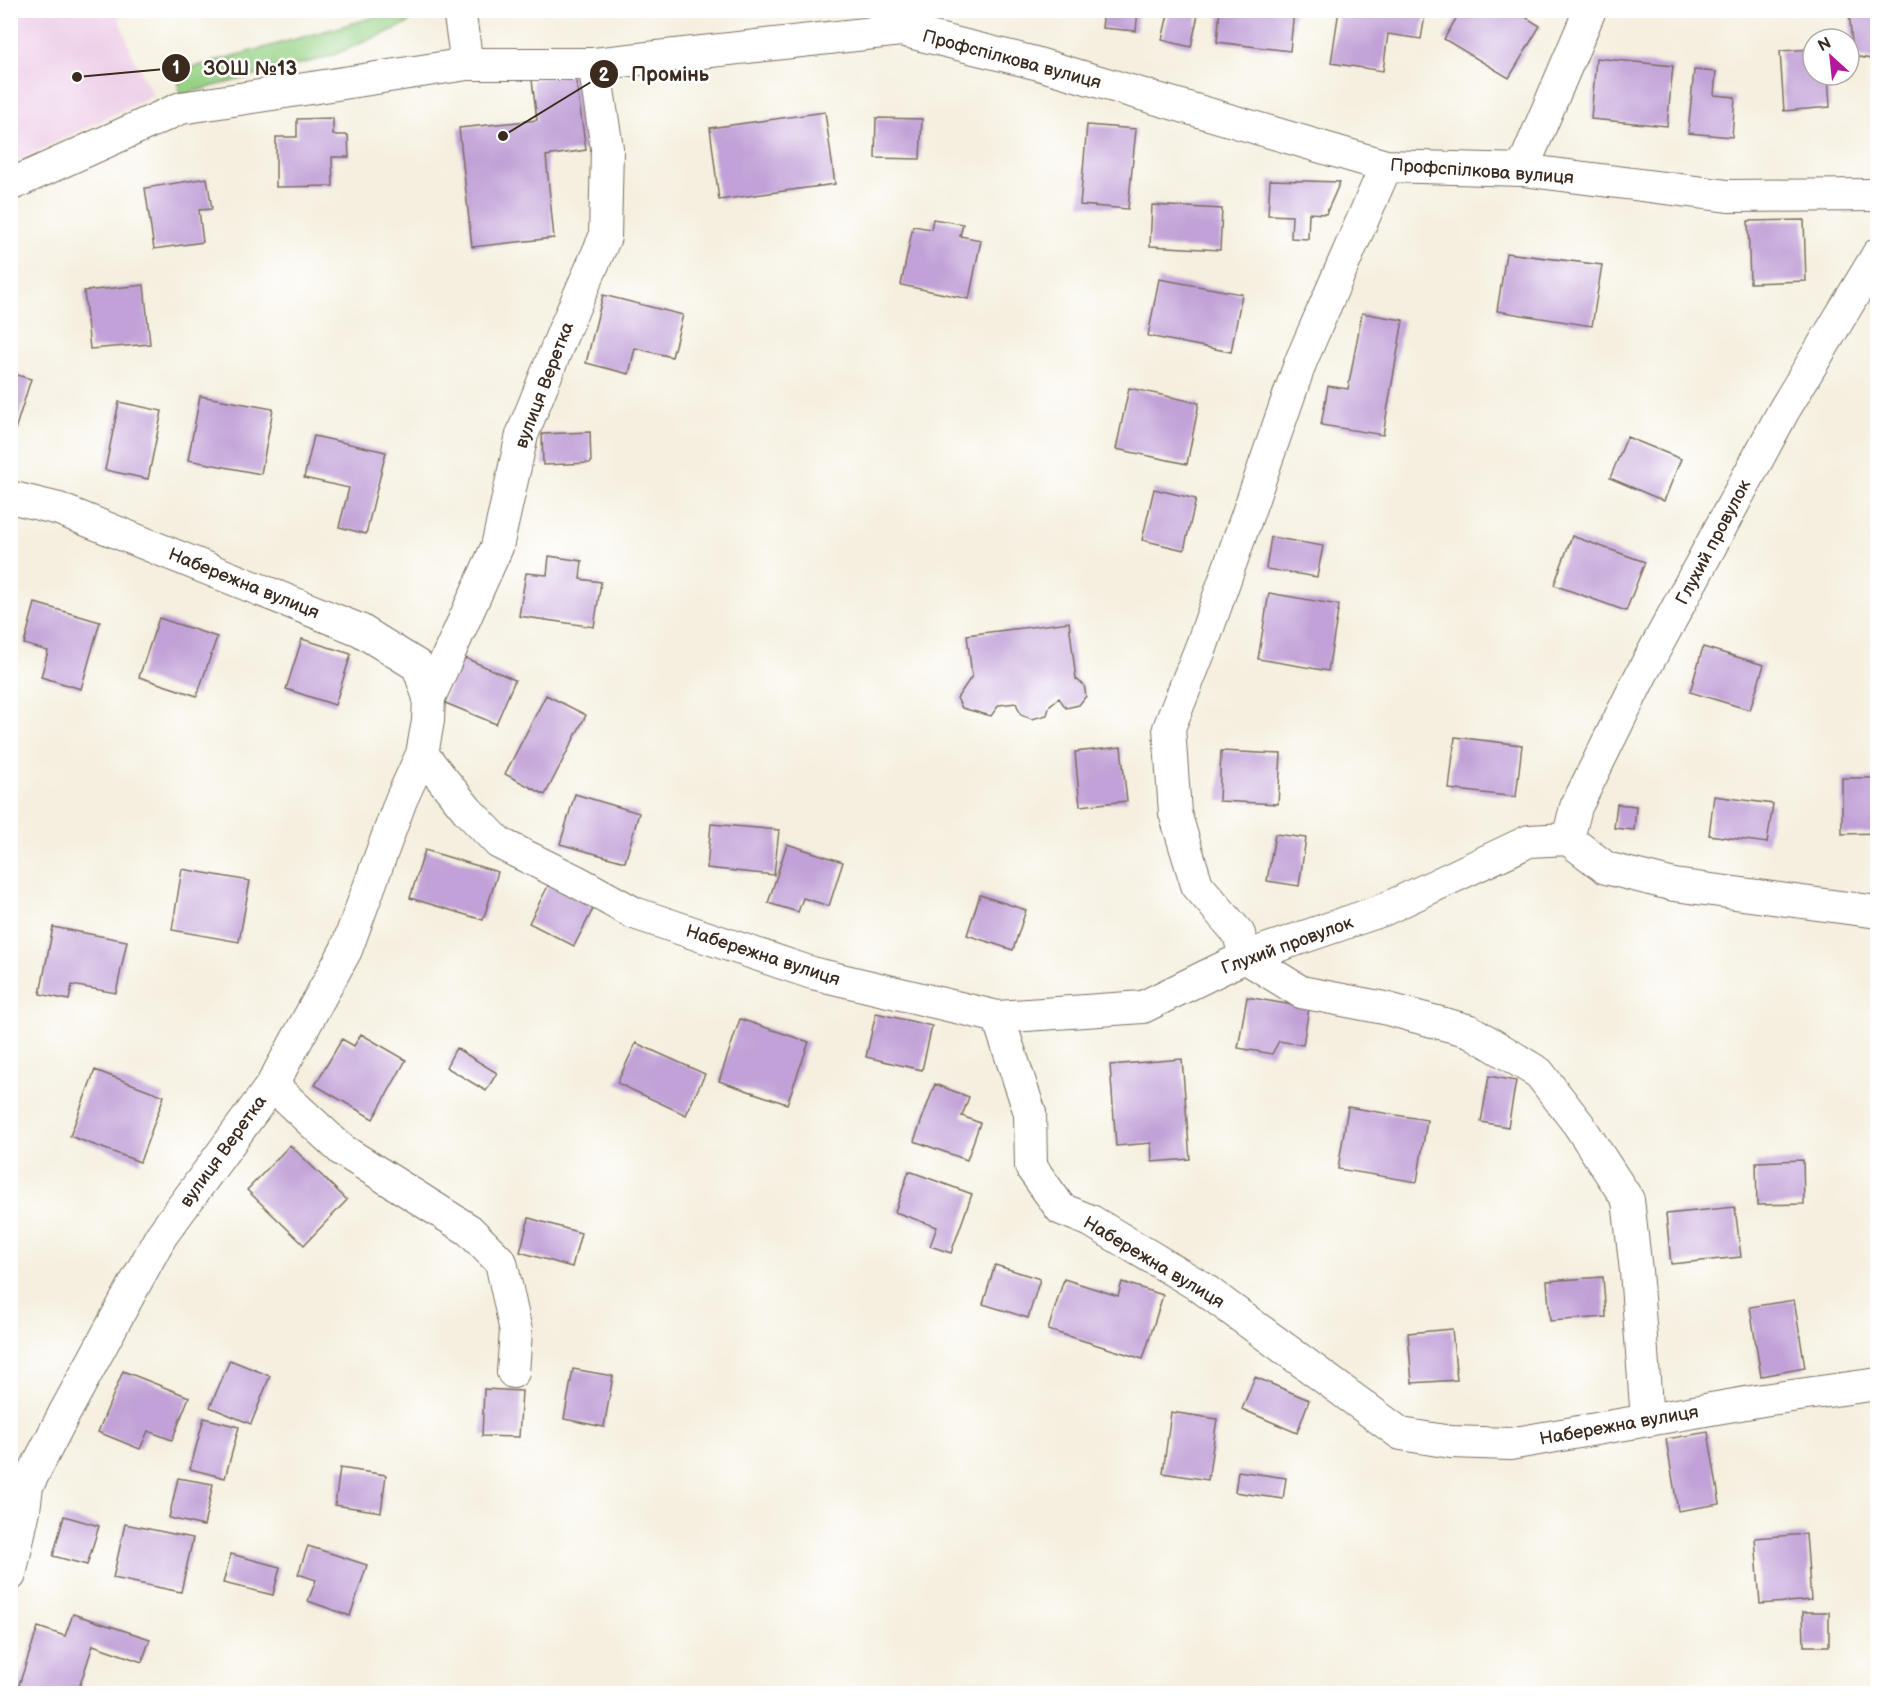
<svg xmlns="http://www.w3.org/2000/svg" width="1888" height="1704" viewBox="0 0 1888 1704" font-family="'Balsamiq Sans',sans-serif">
  <rect width="100%" height="100%" fill="#fff"/>
  <filter id="ink" filterUnits="userSpaceOnUse"><feTurbulence type="fractalNoise" baseFrequency=".0167" numOctaves="2"/><feDisplacementMap in="SourceGraphic" scale="12" xChannelSelector="R" yChannelSelector="G"/><feConvolveMatrix kernelMatrix="1 2 1 2 8 2 1 2 1" color-interpolation-filters="sRGB"/></filter>
  <filter id="wash" filterUnits="userSpaceOnUse"><feTurbulence type="fractalNoise" baseFrequency=".008" numOctaves="4" result="noise"/><feDisplacementMap in="SourceGraphic" scale="24" xChannelSelector="R" yChannelSelector="G"/><feGaussianBlur stdDeviation="1.35" result="paint"/><feColorMatrix in="noise" values="0 0 0 0 0 0 0 0 0 0 0 0 0 0 0 0 0 1.4 0 .05"/><feComposite in="paint" operator="in"/></filter>
  <g filter="url(#wash)">
    <rect width="100%" height="100%" fill="#f4efde"/>
    <path fill="#eed0e8" d="M11 10 116 11 134 59 153 95 11 164Z"/>
    <path fill="#97d285" stroke="#697e52" stroke-width="1.5" d="M388 11H418L407 24 328 57 179 95V66L187 69 376 17Z"/>
    <g id="blocks">
      <path fill="#c1a1d7" d="M1104 10H1138L1136 31 1102 28Z
        M1169 10H1199L1191 47 1162 40Z
        M1220 10H1294L1290 51 1217 42Z
        M1339 10H1426L1421 39 1388 34 1383 71 1331 63Z
        M1461 10H1514L1540 26 1509 78 1444 39Z
        M1849 10H1878V60L1853 56Z
        M1813 49V75H1828L1830 107 1784 111 1780 51Z
        M1596 58 1673 66 1667 126 1591 119Z
        M1694 70 1716 72 1714 95 1735 97 1732 137 1688 133Z
        M575 74 586 150 546 156 554 238 472 247 459 128 537 120 532 80Z
        M825 112 835 184 719 200 710 128Z
        M333 118V135H348L349 157H332L333 186 276 187V137H297V119Z
        M876 118 922 119 920 159 875 158Z
        M1087 125 1136 129 1128 209 1080 205Z
        M207 178 212 209 199 210 203 242 154 249 145 188Z
        M1270 180 1340 182 1326 214 1309 213 1308 239 1291 238 1292 216 1268 215Z
        M1152 205 1222 209 1220 250 1150 246Z
        M933 219 963 224 960 236 981 240 969 299 901 285 913 226 931 229Z
        M1804 220 1806 281 1750 283 1748 221Z
        M1506 253 1602 265 1592 326 1497 311Z
        M1159 279 1242 294 1231 352 1148 336Z
        M144 285 150 344 90 349 84 291Z
        M603 295 683 315 672 357 635 348 629 374 586 363Z
        M1362 313 1403 320 1383 435 1321 425 1328 386 1348 389Z
        M10 373 31 379 15 430 10 429Z
        M1129 388 1199 403 1187 464 1116 449Z
        M200 396 273 409 261 474 188 460Z
        M119 402 162 411 148 479 105 470Z
        M590 432 591 463 543 465 542 434Z
        M314 436 386 452 366 534 339 527 349 488 304 478Z
        M1627 437 1681 459 1664 501 1610 478Z
        M1154 489 1196 499 1184 550 1142 540Z
        M1572 536 1645 562 1626 611 1554 585Z
        M1271 537 1323 546 1317 577 1266 569Z
        M549 556 582 561 580 579 601 582 594 627 519 616 526 573 547 575Z
        M1269 593 1339 605 1328 671 1258 659Z
        M35 603 100 622 81 689 41 677 48 651 24 644Z
        M159 618 217 637 197 696 139 677Z
        M1069 622 1076 679 1084 685 1086 696 1079 705 1066 708 1059 698 1050 705 1047 715 1032 719 1021 715 1016 703 999 705 991 716 962 708 957 698 972 676 967 635Z
        M302 639 351 654 335 705 286 689Z
        M1703 647 1764 665 1750 710 1690 692Z
        M463 657 515 680 496 724 443 702Z
        M546 695 586 715 545 795 505 774Z
        M1455 737 1522 745 1516 797 1449 789Z
        M1121 747 1127 801 1080 806 1075 752Z
        M1221 751 1281 754 1278 804 1219 801Z
        M1842 778H1878V833L1842 834Z
        M575 794 639 813 625 862 560 844Z
        M1714 796 1773 804 1767 843 1709 835Z
        M1617 804 1636 806 1634 830 1614 828Z
        M711 824 779 830 774 875 707 868Z
        M1275 834 1306 838 1299 886 1267 881Z
        M787 844 843 862 829 906 803 898 798 912 768 903Z
        M425 850 498 872 483 920 410 898Z
        M182 869 250 881 239 942 172 930Z
        M549 884 594 907 574 946 529 923Z
        M980 895 1026 910 1013 950 967 935Z
        M53 927 127 941 116 993 72 985 69 1000 40 994Z
        M1247 997 1309 1008 1303 1045 1279 1041 1272 1054 1238 1048Z
        M876 1013 932 1026 922 1070 866 1057Z
        M740 1019 809 1042 787 1104 719 1081Z
        M361 1034 406 1060 373 1119 315 1085 342 1039 354 1046Z
        M636 1043 705 1074 686 1115 617 1083Z
        M456 1048 497 1073 486 1091 446 1067Z
        M1182 1059 1190 1159 1152 1162 1151 1143 1116 1146 1110 1065Z
        M95 1070 164 1096 140 1162 70 1136Z
        M1489 1076 1516 1081 1508 1127 1481 1122Z
        M935 1084 969 1097 962 1116 980 1123 967 1160 914 1141Z
        M1348 1107 1427 1120 1417 1182 1338 1169Z
        M290 1145 347 1200 304 1245 247 1190Z
        M1803 1160 1804 1204 1757 1205 1756 1162Z
        M909 1171 972 1194 951 1253 930 1246 937 1227 895 1212Z
        M1735 1207 1741 1257 1671 1264 1666 1214Z
        M529 1218 581 1233 572 1267 520 1252Z
        M995 1265 1040 1279 1028 1318 983 1304Z
        M1603 1277 1606 1317 1550 1321 1547 1281Z
        M1064 1279 1118 1296 1122 1282 1163 1295 1143 1359 1048 1330Z
        M1794 1300 1805 1368 1761 1376 1750 1307Z
        M1452 1329 1457 1380 1412 1383 1408 1333Z
        M230 1360 270 1376 251 1424 210 1407Z
        M573 1369 613 1376 604 1427 564 1419Z
        M123 1371 189 1397 172 1440 148 1431 140 1449 98 1432Z
        M1255 1377 1309 1400 1297 1433 1242 1409Z
        M484 1389 522 1391 519 1437 482 1436Z
        M1878 1410V1443H1876L1871 1411Z
        M1171 1412 1217 1419 1208 1480 1163 1473Z
        M204 1418 239 1427 225 1478 190 1469Z
        M1708 1432 1720 1504 1678 1511 1666 1439Z
        M340 1468 386 1475 381 1512 335 1505Z
        M1238 1471 1286 1478 1283 1499 1235 1492Z
        M178 1478 213 1484 204 1526 169 1518Z
        M64 1516 99 1526 87 1565 53 1556Z
        M125 1524 193 1538 181 1592 113 1578Z
        M1806 1534 1811 1600 1760 1604 1755 1538Z
        M308 1546 367 1565 350 1616 308 1601 316 1580 298 1574Z
        M231 1554 280 1567 273 1595 223 1583Z
        M1803 1612H1829V1646H1804Z
        M73 1614 150 1639 142 1662 93 1645 77 1694H16L38 1627 65 1636Z"/>
    </g>
  </g>
  <g filter="url(#ink)">
    <use href="#blocks" fill-opacity="0" stroke="#7c6f61" stroke-width="1.5"/>
    <g fill="none" stroke-linecap="round" stroke-linejoin="round">
      <defs>
        <path id="street" d="M459 10 467 64
          M1386 166 1301 361 1202 645 1169 728 1175 813 1197 885 1239 934 1245 957 1301 992 1384 1008 1470 1031 1539 1073 1579 1125 1628 1200 1636 1271 1647 1420
          M1522 170 1590 10
          M10 185 181 108 467 64H594L901 30 1035 63 1386 166 1522 170 1728 196 1878 195
          M10 497 59 509 360 630 418 666 429 698 428 721 422 754 401 800 346 950 272 1085 161 1236 64 1414 27 1486 24 1510 10 1575
          M429 698 497 547 522 435 564 330 605 237 607 148 594 64
          M422 754 468 811 499 843 576 881 634 913 812 973 998 1017 1143 1007 1245 957 1383 910 1529 841 1568 839 1576 807 1641 675 1784 410 1878 254
          M1568 839 1606 868 1674 885 1878 912
          M998 1017 1030 1113 1031 1167 1061 1209 1091 1221 1201 1287 1401 1434 1451 1442 1510 1444 1763 1400 1878 1384
          M272 1085 342 1150 469 1230 501 1262 516 1331 513 1372"/>
      </defs>
      <use href="#street" stroke="#7c6f61" stroke-width="34"/>
      <use href="#street" stroke="#fff" stroke-width="32"/>
    </g>
  </g>
  <g text-anchor="middle" stroke-width="5" stroke-linejoin="round" paint-order="stroke">
    <g font-size="18" fill="#3b2a1e" stroke="#fff">
      <text transform="translate(1012 59) rotate(15)" y="6">Профспілкова вулиця</text>
      <text transform="translate(1482 171) rotate(4)" y="6">Профспілкова вулиця</text>
      <text transform="translate(544 385) rotate(-69)" y="6">вулиця Веретка</text>
      <text transform="translate(1713 542) rotate(-62)" y="6">Глухий провулок</text>
      <text transform="translate(244 583) rotate(22)" y="6">Набережна вулиця</text>
      <text transform="translate(1287 945) rotate(-20)" y="6">Глухий провулок</text>
      <text transform="translate(763 955) rotate(18)" y="6">Набережна вулиця</text>
      <text transform="translate(223 1151) rotate(-54)" y="6">вулиця Веретка</text>
      <text transform="translate(1154 1262) rotate(31)" y="6">Набережна вулиця</text>
      <text transform="translate(1619 1425) rotate(-10)" y="6">Набережна вулиця</text>
    </g>
  </g>
  <path fill="none" stroke="#3b2a1e" stroke-width="2" d="M77 77L176 68M503 136L604 74"/>
  <g fill="#3b2a1e" stroke="#fff" stroke-width="2">
    <circle cx="77" cy="77" r="6"/>
    <circle cx="503" cy="136" r="6"/>
    <circle cx="176" cy="68" r="15"/>
    <circle cx="604" cy="74" r="15"/>
  </g>
  <g font-size="18" text-anchor="middle" font-weight="bold" fill="#fff">
    <text x="176" y="74">1</text>
    <text x="604" y="81">2</text>
  </g>
  <g font-size="20" text-anchor="middle" font-weight="bold" fill="#3b2a1e" stroke="#fff" stroke-width="5" stroke-linejoin="round" paint-order="stroke">
    <text x="250" y="75">ЗОШ №13</text>
    <text x="670" y="81">Промінь</text>
  </g>
  <rect width="1888" height="1704" fill="none" stroke="#fff" stroke-width="36"/>
  <g transform="translate(1831 57) rotate(333)"><circle r="28" fill="#ffffff" stroke="#b1aaa5" stroke-width="1.5"/>
  <path d="M0-4.5L10 22L0 15L-10 22Z" fill="#b5179e"/>
  <text y="-9" font-size="16" font-weight="bold" text-anchor="middle" fill="#3b2a1e">N</text>
  </g>
</svg>
